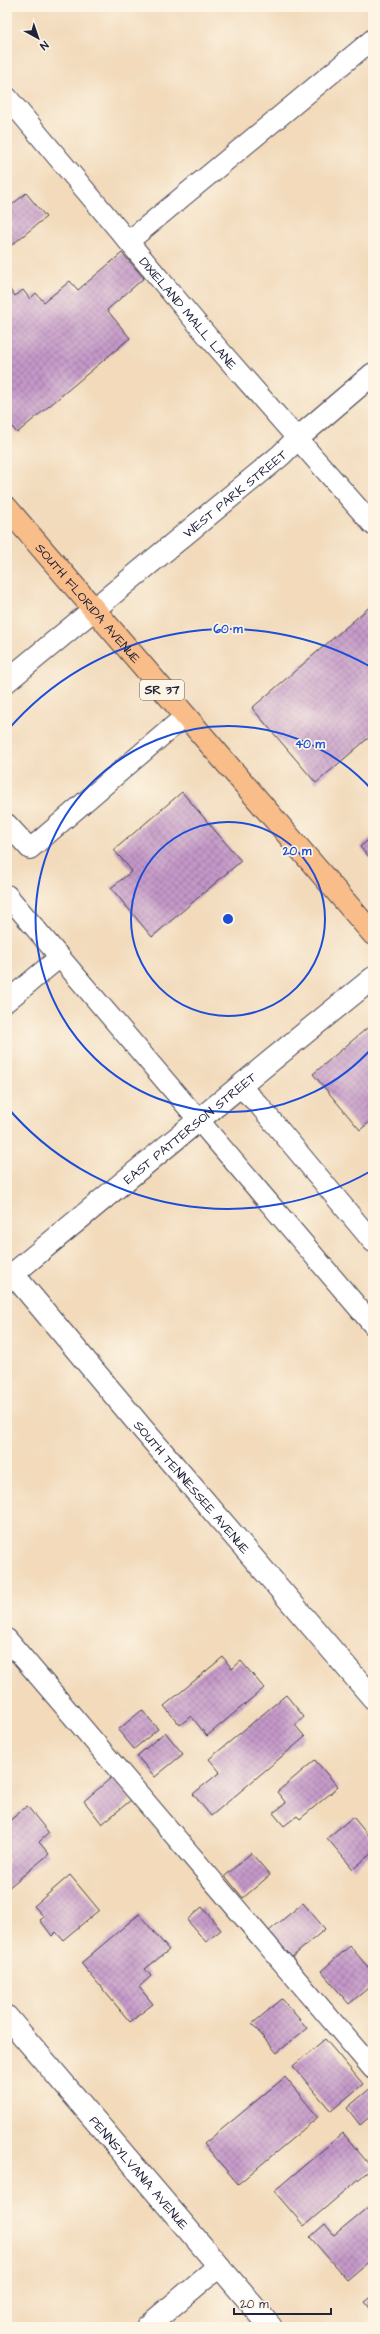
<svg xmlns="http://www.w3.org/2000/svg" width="380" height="2334" viewBox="0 0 380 2334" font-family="'Architects Daughter',sans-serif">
  <defs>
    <pattern id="building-cross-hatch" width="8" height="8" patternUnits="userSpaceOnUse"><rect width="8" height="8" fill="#c498c8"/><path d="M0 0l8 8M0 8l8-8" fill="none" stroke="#9f7ca4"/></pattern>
  </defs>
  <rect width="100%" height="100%" fill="#fcf5e5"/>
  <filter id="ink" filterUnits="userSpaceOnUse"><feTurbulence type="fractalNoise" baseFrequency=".025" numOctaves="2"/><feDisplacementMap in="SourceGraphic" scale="8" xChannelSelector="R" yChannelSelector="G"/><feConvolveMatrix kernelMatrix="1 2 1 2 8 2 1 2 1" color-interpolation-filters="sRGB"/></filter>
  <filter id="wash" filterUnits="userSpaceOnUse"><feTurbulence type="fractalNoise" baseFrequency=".012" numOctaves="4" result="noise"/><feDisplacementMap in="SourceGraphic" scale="16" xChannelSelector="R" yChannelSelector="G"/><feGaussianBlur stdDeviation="0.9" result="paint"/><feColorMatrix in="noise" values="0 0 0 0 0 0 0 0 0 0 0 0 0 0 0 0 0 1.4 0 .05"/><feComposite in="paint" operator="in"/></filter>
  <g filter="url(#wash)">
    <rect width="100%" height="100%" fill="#f2dabb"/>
    <g id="blocks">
      <path fill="url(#building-cross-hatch)" d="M26 193 46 217 7 249V209Z
        M122 253 144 278 107 310 130 338 17 433 7 421V286L15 296 23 290 30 299 36 293 44 302 70 281 78 290Z
        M373 604V734L316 783 252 708Z
        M182 792 241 861 152 937 111 888 132 871 114 850Z
        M373 836V861L360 847Z
        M373 1023V1119L360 1130 313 1074Z
        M223 1657 232 1669 241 1661 264 1688 207 1736 191 1716 180 1725 164 1706Z
        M286 1695 304 1717 295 1725 305 1737 211 1816 193 1794 220 1772 209 1759Z
        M142 1710 158 1729 134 1749 118 1730Z
        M165 1732 183 1754 155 1777 137 1756Z
        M315 1760 338 1787 300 1819 297 1816 284 1826 273 1813 286 1803 277 1792Z
        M112 1777 131 1800 102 1824 84 1801Z
        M27 1806 49 1833 39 1842 49 1854 7 1889V1823Z
        M353 1817 373 1841V1852L353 1869 327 1838Z
        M251 1853 270 1875 243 1898 225 1876Z
        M70 1875 99 1910 63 1940 56 1932 52 1936 40 1920 44 1917 34 1906Z
        M303 1903 325 1929 291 1958 269 1931Z
        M202 1907 221 1930 206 1942 187 1920Z
        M139 1914 169 1950 145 1969 151 1976 139 1987 153 2004 130 2022 81 1963Z
        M350 1946 373 1973V1984L349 2004 321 1971Z
        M282 1999 307 2028 277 2053 252 2024Z
        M325 2039 363 2084 331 2111 293 2066Z
        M285 2077 318 2117 238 2184 204 2144Z
        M373 2086V2114L360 2125 347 2108Z
        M343 2133 372 2168 304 2226 274 2191Z
        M373 2203V2258L347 2280 310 2237 325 2224 334 2235Z
        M373 2296V2312L365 2302Z"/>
    </g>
  </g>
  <g filter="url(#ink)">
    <use href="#blocks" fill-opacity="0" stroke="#413e4e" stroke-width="1"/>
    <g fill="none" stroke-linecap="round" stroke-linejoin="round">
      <defs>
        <g id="lane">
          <path id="s1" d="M7 97 210 339 373 525"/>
          <path d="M129 241 373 39"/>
          <path d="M7 824 30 849 185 716"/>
          <path d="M7 895 373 1325"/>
          <path d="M7 1001 60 957"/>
          <path d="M239 1086 258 1104 373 1242"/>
          <path d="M7 1639 373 2069"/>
        </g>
        <g id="street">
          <path id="s2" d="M7 681 281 455 298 438 373 374"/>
          <path id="s3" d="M13 1274 141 1427 373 1698"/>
          <path id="s4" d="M7 1279C128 1178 250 1077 373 978"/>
          <path id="s5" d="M7 2017 271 2327"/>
          <path d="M147 2327 219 2266"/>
        </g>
        <g id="primary">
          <path id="s6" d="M7 508 373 934"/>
        </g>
      </defs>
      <use href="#lane" stroke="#413e4e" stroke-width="22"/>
      <use href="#street" stroke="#413e4e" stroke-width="24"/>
      <use href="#primary" stroke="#413e4e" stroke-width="24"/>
      <use href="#lane" stroke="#fff" stroke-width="20"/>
      <use href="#street" stroke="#fff" stroke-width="22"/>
      <use href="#primary" stroke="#f8bd88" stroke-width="22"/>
    </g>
  </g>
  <g fill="none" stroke="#1d4ed8" stroke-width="2">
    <circle cx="228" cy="919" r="97"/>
    <path d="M373 1047A193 193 0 1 1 373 791"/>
    <path d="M371 1171A290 290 0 0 1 7 1107M7 731A290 290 0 0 1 371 667"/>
  </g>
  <g text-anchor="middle" stroke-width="3.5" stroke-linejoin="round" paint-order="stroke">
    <rect fill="#fcf5e5" stroke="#63616e" stroke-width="1" x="140" y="680" width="44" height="20" rx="3"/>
    <g font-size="12" font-weight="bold" fill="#22223b">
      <text x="162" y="694">SR 37</text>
    </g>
    <g font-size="13" fill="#22223b" stroke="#fcf5e5">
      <text dy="5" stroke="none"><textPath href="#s1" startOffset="282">DIXIELAND MALL LANE</textPath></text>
      <text dy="5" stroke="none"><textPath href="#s2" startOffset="295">WEST PARK STREET</textPath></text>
      <text dy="5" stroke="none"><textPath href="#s6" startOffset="125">SOUTH FLORIDA AVENUE</textPath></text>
      <text dy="5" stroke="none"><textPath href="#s4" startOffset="237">EAST PATTERSON STREET</textPath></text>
      <text dy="5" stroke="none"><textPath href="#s3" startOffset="278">SOUTH TENNESSEE AVENUE</textPath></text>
      <text dy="5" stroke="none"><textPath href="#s5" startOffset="204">PENNSYLVANIA AVENUE</textPath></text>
    </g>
  </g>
  <circle cx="228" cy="919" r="6" fill="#1d4ed8" stroke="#fcf5e5" stroke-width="2"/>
  <g font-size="12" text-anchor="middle" font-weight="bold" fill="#1d4ed8" stroke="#fcf5e5" stroke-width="3.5" stroke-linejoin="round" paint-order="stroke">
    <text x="228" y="633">60 m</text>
    <text x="310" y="748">40 m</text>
    <text x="297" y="855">20 m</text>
  </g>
  <rect width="380" height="2334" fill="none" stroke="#fcf5e5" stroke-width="24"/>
  <g transform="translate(38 38) rotate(140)" stroke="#fcf5e5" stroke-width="3" paint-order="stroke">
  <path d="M0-3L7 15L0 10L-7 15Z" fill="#22223b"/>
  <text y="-6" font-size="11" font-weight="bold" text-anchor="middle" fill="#22223b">N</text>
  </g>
  <path d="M234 2308v6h97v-6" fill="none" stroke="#22223b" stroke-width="2"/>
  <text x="240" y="2308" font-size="12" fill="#22223b" stroke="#fcf5e5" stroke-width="3" paint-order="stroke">20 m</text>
</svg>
